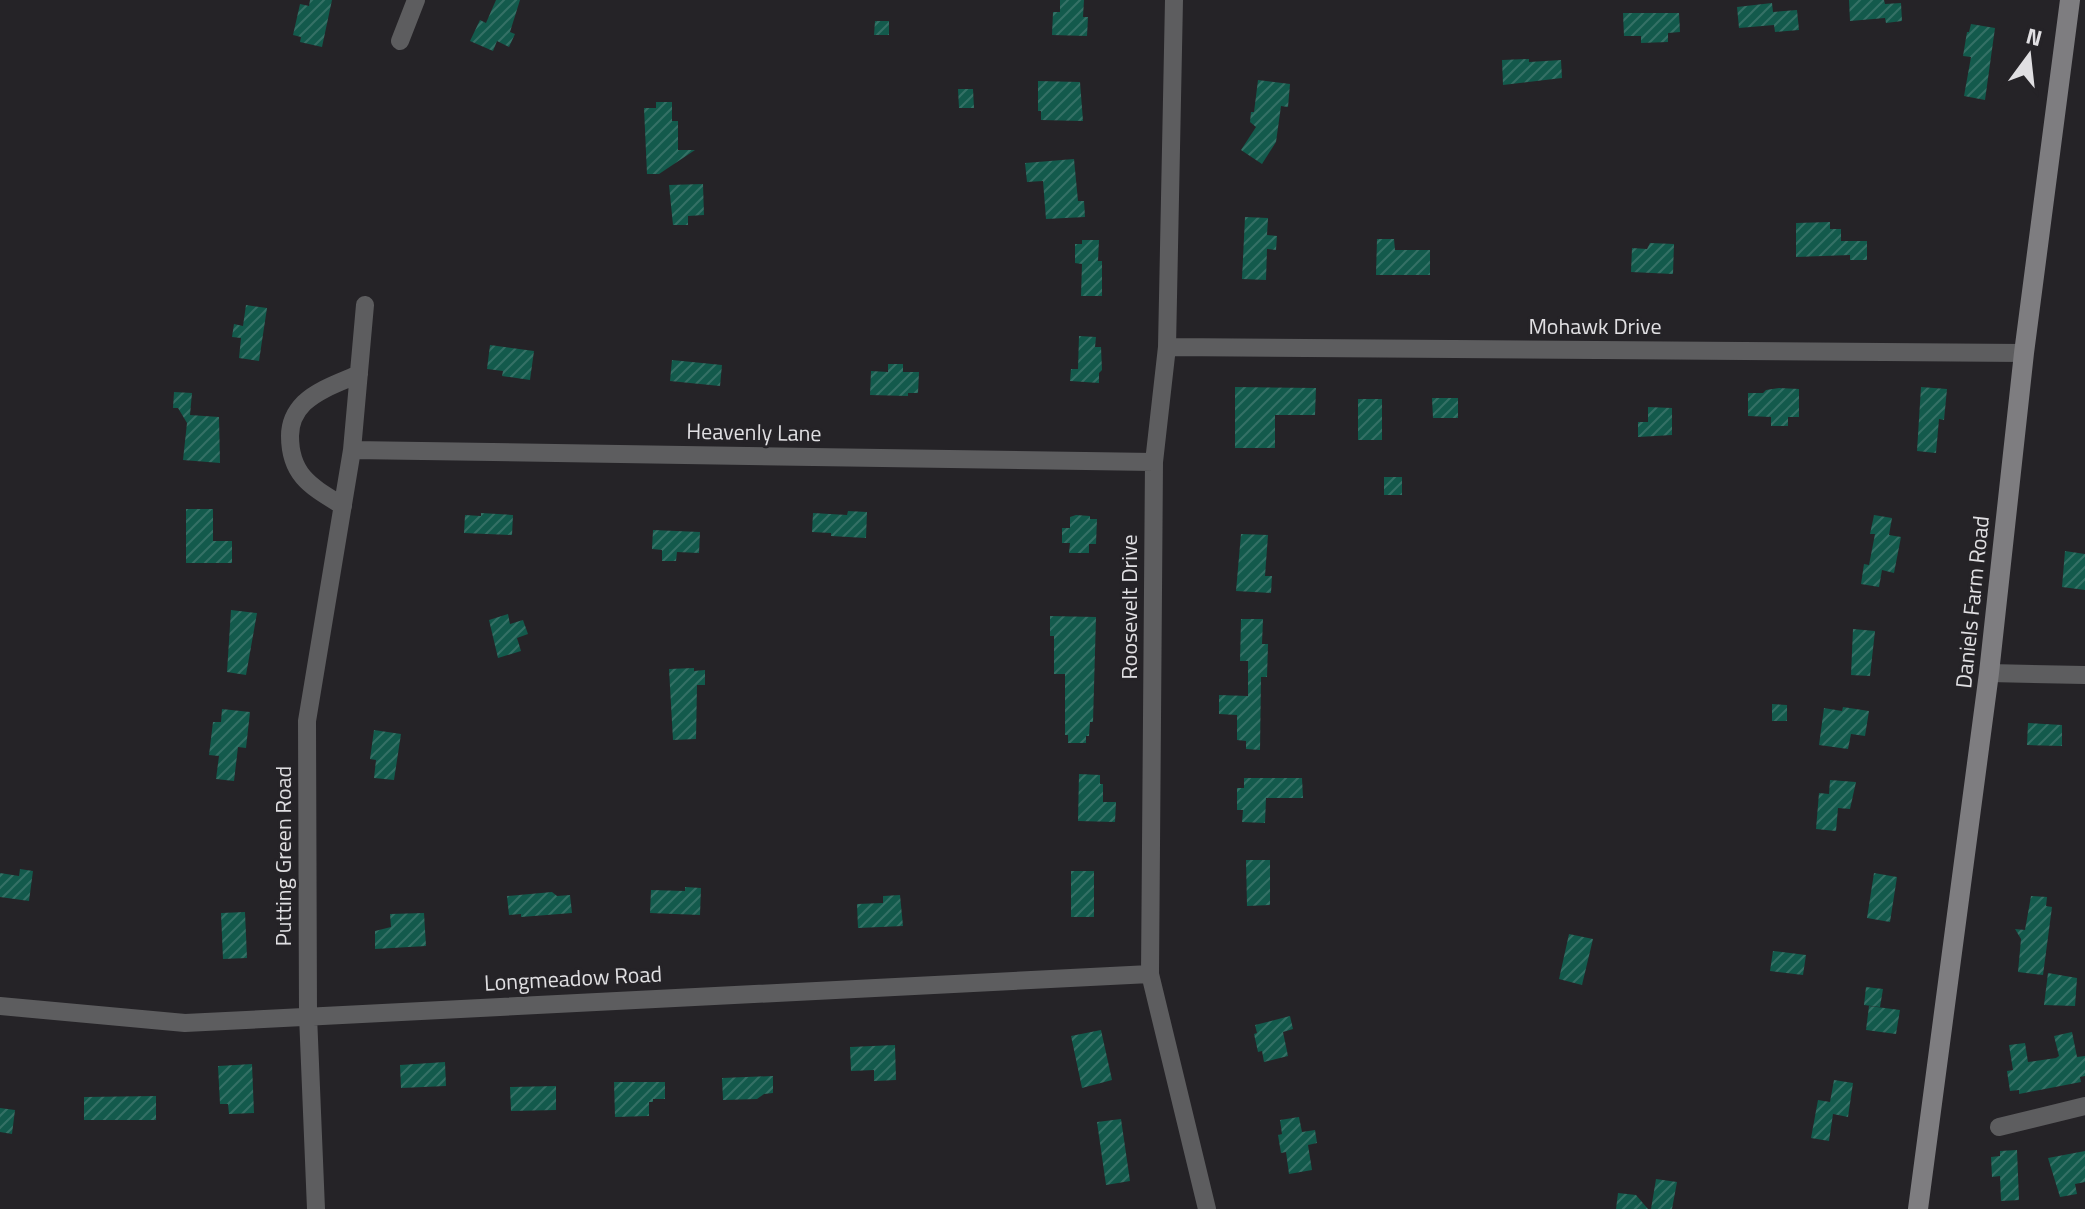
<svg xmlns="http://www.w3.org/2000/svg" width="2085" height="1209" viewBox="0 0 2085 1209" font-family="'Titillium Web',sans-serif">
  <defs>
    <pattern id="building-hatch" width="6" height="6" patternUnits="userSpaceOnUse" patternTransform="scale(2)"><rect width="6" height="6" fill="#135a4c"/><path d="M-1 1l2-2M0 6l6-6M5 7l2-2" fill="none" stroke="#357166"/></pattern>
  </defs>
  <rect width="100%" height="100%" fill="#252327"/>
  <path fill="url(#building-hatch)" d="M310 0H332L322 47 300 42 301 37 293 35 300 4 309 6Z
    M496 0H520L510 32 515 34 509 47 497 41 493 51 470 41 480 20 486 23Z
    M1060 0H1084L1083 17H1088L1087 36 1052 35 1053 12H1060Z
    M1849 0H1884L1885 4 1901 3 1902 21 1886 23 1885 18 1850 21Z
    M1772 3 1773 12 1797 10 1799 30 1775 32 1774 25 1739 28 1737 7Z
    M1623 13H1679L1680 32 1668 33V42L1641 43V36H1624Z
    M875 21H889V35H874Z
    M1971 24 1995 28 1985 100 1964 96 1971 57 1963 56 1967 32H1969Z
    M1529 59V62L1561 60 1562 78 1503 85 1502 60Z
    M1258 80 1290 84 1288 107 1281 106 1276 142 1262 164 1241 150 1256 127 1250 122 1251 112H1254Z
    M1038 81 1080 82 1083 121 1041 120V111H1038Z
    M958 89H973L974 108H959Z
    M656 102H672V121H678V150H695L659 174H647L644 108H656Z
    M1074 159 1078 201H1084L1085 217 1046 219 1043 181 1027 182 1025 163Z
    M703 184 704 215 688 216V225H673L669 185Z
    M1245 217 1268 218 1267 235 1277 236 1276 250 1267 249 1266 280 1242 279Z
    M1830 222V229H1841V241H1867V260H1850V255L1796 257V223Z
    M1377 239H1394L1395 250H1430V275H1376Z
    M1082 240H1099L1098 261H1102V296H1081L1082 264 1075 263V244H1082Z
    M1650 243 1674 244 1673 274 1631 272 1632 248 1647 249Z
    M246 305 267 308 259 361 239 358 241 338 232 337 234 324 243 326Z
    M1079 336 1096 337 1095 347H1101L1102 370 1099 373V383L1070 381 1071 369H1078Z
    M490 345 534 351 530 380 502 376 503 371 487 369Z
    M672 360 722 365 720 386 670 381Z
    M888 364H903V372H919L918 393H908V396L870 395 871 371 888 372Z
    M1235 387 1316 388 1315 415H1275V448H1235Z
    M1921 387 1947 389 1944 420 1939 419 1936 453 1917 451Z
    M1779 388 1799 389V417H1788V426H1771V417L1748 416V393H1763L1766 390Z
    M174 392 192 393 190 415 219 417 220 463 183 460 187 423 178 408H173Z
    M1432 398H1458V418H1433Z
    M1358 399H1382V440H1358Z
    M1648 407 1672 408V435L1638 437V422H1648Z
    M1384 477H1402V495H1384Z
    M186 509H213V541H232V563H186Z
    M848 511 867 512 866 538 831 536V533L812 532 813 513 847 515Z
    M481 513 513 515 512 535 464 533 465 515 481 516Z
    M1076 515 1090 516V519H1097L1096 544H1089V553H1069L1070 543H1062V528H1070V517Z
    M1874 515 1892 518 1889 535 1901 537 1894 573 1882 570 1879 587 1861 584 1864 564 1869 565 1875 534H1870Z
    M653 530 700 532 699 553 677 552 676 561H662V550L652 549Z
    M1241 534 1268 535 1265 576H1272L1271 593 1236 591Z
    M2065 551 2085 554V590L2062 587Z
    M231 610 257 613 246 675 227 672Z
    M508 614 510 624 523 620 528 634 517 638 521 651 498 658 489 620Z
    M1050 616 1096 617 1093 722H1090L1089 736H1086V743H1068V735H1065V674H1054V636H1050Z
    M1241 619H1263L1262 644H1268L1267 677H1261L1260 750 1246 749V741L1237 740V715L1219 714V695L1248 696V661H1240Z
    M1853 629 1875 631 1870 676 1851 675Z
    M694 668V671L705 670V685H697L696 739 673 740 669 669Z
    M1772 704 1787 705V721H1772Z
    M1843 707 1869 711 1865 736 1851 734 1848 749 1819 745 1824 708 1842 711Z
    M222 709 250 712 246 748 238 747 234 781 216 779 219 756 209 755 213 722H221Z
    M2028 723 2062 725V746L2027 745Z
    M374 730 401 734 394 780 374 778 376 760 370 759Z
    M1079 774 1100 775V784H1103V802H1116L1115 822 1078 821Z
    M1244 778H1302L1303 798H1266L1265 823 1242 822 1243 810H1237V788H1244Z
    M1830 780 1856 782 1850 809 1838 808 1836 831 1816 829 1819 793 1829 794Z
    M1246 860H1270V905L1247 906Z
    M20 869 33 871 29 901 0 897V873L19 876Z
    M1071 871H1094V917H1071Z
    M1874 873 1897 877 1890 922 1867 918Z
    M685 887 701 888 700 915 650 913 651 890 685 891Z
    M552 892 557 896 570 895 572 913 521 917V914L509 915 507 896Z
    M900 895 903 926 858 928 857 904 883 903V896Z
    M2031 896 2047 897 2046 906 2052 907 2043 975 2018 972 2021 939 2015 929 2025 930Z
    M245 912 247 958 223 959 221 913Z
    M424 913 426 946 375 949V931L391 927 390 914Z
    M1569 934 1593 939 1582 985 1559 979Z
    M1773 951 1806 955 1803 975 1770 971Z
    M2048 973 2077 978 2075 1006 2044 1005Z
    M1866 987 1883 989 1880 1007 1864 1005Z
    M1869 1006 1900 1010 1896 1034 1866 1030Z
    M1290 1016 1293 1029 1283 1032 1288 1056 1264 1062 1262 1051 1258 1052 1254 1034 1257 1033 1255 1025Z
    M1101 1030 1112 1080 1082 1088 1071 1036Z
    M2072 1032 2077 1057 2085 1056V1076L2080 1077 2081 1082 2019 1094V1090L2010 1091 2007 1071 2013 1070 2009 1045 2025 1043 2028 1062 2056 1058 2059 1056 2054 1036Z
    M895 1045 896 1080 874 1081V1070L851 1071 850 1047Z
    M445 1062 446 1086 401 1088 400 1065Z
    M252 1064 254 1113 229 1114 228 1104H220L218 1066Z
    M773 1076V1093L764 1094 757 1099 723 1100 722 1078Z
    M1834 1080 1853 1083 1848 1117 1833 1114 1829 1141 1811 1138 1818 1100 1830 1102Z
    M614 1082H665V1099H653V1102H649V1116L615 1117Z
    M556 1086V1110L511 1111 510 1087Z
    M156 1096V1120H84V1097Z
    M0 1108 15 1110 12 1134 0 1132Z
    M1299 1117 1302 1132 1315 1130 1317 1143 1308 1145 1312 1170 1289 1174 1286 1152 1281 1153 1278 1135 1282 1134 1280 1120Z
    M1121 1119 1130 1181 1106 1185 1097 1122Z
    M2017 1150 2019 1200 2001 1201 2000 1176 1992 1177 1991 1157 2000 1156V1151Z
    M2085 1151V1182L2075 1184 2077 1194 2060 1197 2048 1158Z
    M1656 1179 1677 1182 1672 1209H1651Z
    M1618 1193 1636 1195 1648 1209H1616Z"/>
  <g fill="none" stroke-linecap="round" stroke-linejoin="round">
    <path stroke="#5d5d5f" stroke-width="18" d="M1174 0 1167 347 1154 462 1150 974 1207 1209
      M400 41 416 0
      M1167 347 2024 353
      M352 450 1154 462
      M343 506C312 487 290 476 290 436 290 424 295 412 304 403 319 389 341 382 359 374
      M1989 673 2085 675
      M0 1006 185 1023 1150 974
      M1999 1127 2085 1106
      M316 1209 308 1015 307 721 352 450 365 305"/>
    <path stroke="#7e7d80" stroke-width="20" d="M1918 1209 1989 673 2024 353 2070 0"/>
  </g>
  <g text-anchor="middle" stroke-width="6" stroke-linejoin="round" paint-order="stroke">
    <g font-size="22" fill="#e0dfe2" stroke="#252327">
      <text x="1595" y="334">Mohawk Drive</text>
      <text transform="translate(754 432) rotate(1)" y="8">Heavenly Lane</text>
      <text transform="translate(1972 602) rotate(-84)" y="8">Daniels Farm Road</text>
      <text transform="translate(1129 607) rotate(-90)" y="8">Roosevelt Drive</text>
      <text transform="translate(283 856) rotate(-90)" y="8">Putting Green Road</text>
      <text transform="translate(573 978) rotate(-3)" y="8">Longmeadow Road</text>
    </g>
  </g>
  <g transform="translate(2029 56) rotate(15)" stroke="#252327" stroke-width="6" paint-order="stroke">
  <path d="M0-6L14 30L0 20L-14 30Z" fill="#e0dfe2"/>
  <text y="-12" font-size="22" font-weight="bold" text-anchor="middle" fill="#e0dfe2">N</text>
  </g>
</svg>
